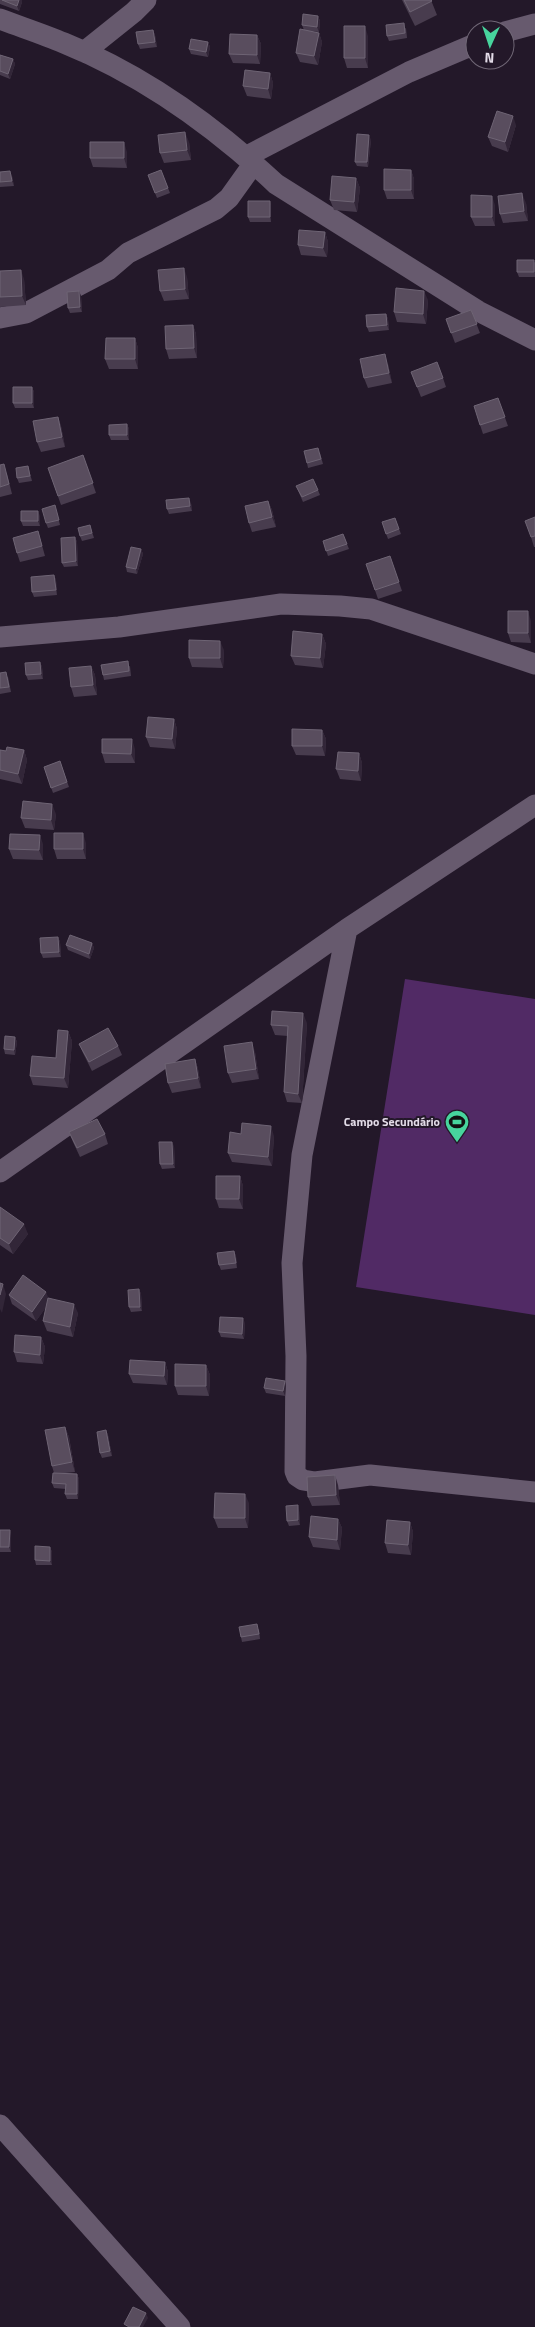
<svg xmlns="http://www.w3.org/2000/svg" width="535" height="2327" viewBox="0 0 535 2327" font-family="'Titillium Web',sans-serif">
  <rect width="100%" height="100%" fill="#231829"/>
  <path fill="#512a65" d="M405 979 535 999V1315L356 1287Z"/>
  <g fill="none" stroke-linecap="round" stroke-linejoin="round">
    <path stroke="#675a6e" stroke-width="21" d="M0 19C21 27 43 34 64 43 143 75 214 126 276 184L478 311 535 340
      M505 32 535 24
      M84 52 134 12 146 0
      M247 156 409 72 475 44
      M0 318 26 313 108 270 128 253 216 209 229 198 254 163
      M0 637 119 627 281 604 340 606 371 609 535 664
      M347 929 302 1155 292 1263 296 1356 295 1471 297 1476 303 1480 315 1482 370 1475 535 1492
      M0 1172 347 929 535 805
      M0 2125 180 2327"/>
  </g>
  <path fill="#483c4e" d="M0 0H22V2L19 11 0 4Z
    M402 0H431L437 15 415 26Z
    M318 16 320 21 319 32 309 31 319 33 322 42 318 65 300 62 296 53 304 30 302 25Z
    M406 28 407 38 389 41 387 36Z
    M153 30 155 35 157 47 140 49 138 44Z
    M257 35 261 44 260 64 233 63 229 54Z
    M368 36V68H347L344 58Z
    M208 42 210 47 208 57 191 54 189 49Z
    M0 55 13 59 15 64 10 79 0 75Z
    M270 73 273 83 271 99 247 96 243 86Z
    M516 125 508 152 492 146 488 137Z
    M371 140 368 167 357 166 355 162Z
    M189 142 191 160 164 163 160 153Z
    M127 152V168L93 167 90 158Z
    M161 170 170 193 157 198 148 175Z
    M411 170 414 179V199H387L384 190Z
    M0 172 12 176 14 186 0 187Z
    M356 178 360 188 357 212 334 210 330 200Z
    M270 201 271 206V222H250L248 217Z
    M526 203 528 221 503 223 500 214Z
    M495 205V226H475L471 217Z
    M325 232 328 242 327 257 301 255 298 245Z
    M535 262V277H519L517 272Z
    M0 271 24 279 26 305 0 307Z
    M187 277 189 299 164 301 160 291Z
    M79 291 81 296 82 312 70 313 68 308Z
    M428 300 426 324 397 322 394 312Z
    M471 310 480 333 455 343 446 319Z
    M386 314 388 319 389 330 369 332 367 327Z
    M193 325 196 334 197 358 169 359 166 349Z
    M135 338 138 348V369H109L105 359Z
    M388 364 392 383 368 388 364 378Z
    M411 372 443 378 446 387 421 397Z
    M32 387 34 392V408H15L13 403Z
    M498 398 508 426 483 434 474 406Z
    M58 417 61 426 65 447 41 452 37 442Z
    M127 424 129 429V440H111L109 435Z
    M320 453 323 464 308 468 307 463Z
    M83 455 96 493 61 505 48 468Z
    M0 465 7 474 12 494 0 497Z
    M28 466 32 481 19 483 17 478Z
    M296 486 318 490 320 495 303 502Z
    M268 501 272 510 276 527 252 532 249 523Z
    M191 503 192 511 169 514 167 509Z
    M55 505 60 525 48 528 46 523Z
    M40 516V526H23L21 521Z
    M535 517V547H534L531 537Z
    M395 518 401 534 388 539 382 522Z
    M90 525 94 538 82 541 80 536Z
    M38 531 45 556 20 562 17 553Z
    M343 534 349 549 328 556 323 541Z
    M75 537 77 542 78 566 64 567 62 563Z
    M141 549 143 554 137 574 127 572 126 567Z
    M390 556 402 591 378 599 366 564Z
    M54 575 56 580 57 595 34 597 32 592Z
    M531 621V643L511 642 508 633Z
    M322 634 326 644 323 668 295 665 291 656Z
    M224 650 223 668 192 667 189 658Z
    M40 662 42 667 43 679 28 680 26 675Z
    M91 666 95 675 97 695 74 697 71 687Z
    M130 666 131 676 104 680 103 675Z
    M0 673 8 677 11 692 0 694Z
    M174 719 177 729 175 749 150 747 146 737Z
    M322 730 326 739 325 756 296 755 292 746Z
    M135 749V763H105L102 753Z
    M0 750 6 751 24 750 27 760 22 784 0 779Z
    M359 753 362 763 361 781 340 779 336 769Z
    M60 761 69 787 53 793 44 767Z
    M56 814 54 830 25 828 21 818Z
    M86 843V859H57L54 849Z
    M43 844V860L13 859 9 849Z
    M58 937 60 942 61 957 43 958 41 953Z
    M92 943 94 948 90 959 68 950 66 945Z
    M307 1023 302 1103 287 1102 284 1092 288 1036 275 1035 271 1025Z
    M68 1031 72 1041 68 1088 33 1085 30 1076 56 1058Z
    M15 1037 17 1042 15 1055 5 1054 4 1049Z
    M79 1044 118 1046 122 1055 92 1071 83 1053Z
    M255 1052 259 1079 232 1083 228 1073Z
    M195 1059 198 1069 201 1088 172 1093 168 1083Z
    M69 1132 105 1134 108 1144 80 1157 73 1142Z
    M274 1136 272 1166 232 1162 228 1153Z
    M174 1146 175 1168 162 1169 160 1164Z
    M240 1176 243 1186V1209L219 1208 216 1199Z
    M0 1207 28 1234 13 1254 0 1245Z
    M234 1251 236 1256 237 1268 221 1270 219 1265Z
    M139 1289 141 1294 142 1311 131 1312 129 1307Z
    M9 1295 49 1298 78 1313 73 1337 47 1331 43 1321 46 1307 36 1321 12 1304Z
    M245 1323 244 1339 221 1337 219 1332Z
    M41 1337 45 1347 43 1364 17 1362 14 1352Z
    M165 1362 168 1372 167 1385 133 1383 129 1374Z
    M206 1365 210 1375 209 1396 178 1395 175 1386Z
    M285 1381 286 1386 285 1396 266 1393 264 1388Z
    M65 1427 69 1437 75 1472 65 1473 77 1474 79 1479 78 1499H67L65 1494 66 1489 54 1488 52 1483 54 1473 52 1466Z
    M106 1430 108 1435 112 1456 102 1458 100 1453Z
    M338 1485 340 1505 312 1506 308 1497Z
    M249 1503 248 1528H218L214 1518Z
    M299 1510 300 1525 289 1526 287 1521Z
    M338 1519 342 1528 340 1550 313 1547 309 1537Z
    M410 1522 413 1532 411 1555 388 1553 385 1543Z
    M0 1530H10L11 1535V1552H0Z
    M50 1547 52 1552V1565H36L35 1560Z
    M259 1629 260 1639 242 1642 241 1637Z"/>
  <path fill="#322638" d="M19 0H22V2L19 11 17 6Z
    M318 16 320 21 319 32 317 27Z
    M365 26 368 36V68L365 58Z
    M153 30 155 35 157 47 155 42Z
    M319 33 322 42 318 65 314 56Z
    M257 35 261 44 260 64 257 55Z
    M208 42 210 47 208 57 206 52Z
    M13 59 15 64 10 79 8 74Z
    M270 73 273 83 271 99 268 89Z
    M513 116 516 125 508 152 505 142Z
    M185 132 189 142 191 160 187 150Z
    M369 135 371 140 368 167 367 162Z
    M124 142 127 152V168L124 158Z
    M411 170 414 179V199L411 190Z
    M10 171 12 176 14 186 12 181Z
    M356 178 360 188 357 212 354 202Z
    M522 193 526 203 528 221 524 211Z
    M492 196 495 205V226L492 217Z
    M270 201 271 206V222L270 217Z
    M325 232 328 242 327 257 323 248Z
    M184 268 187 277 189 299 185 289Z
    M21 270 24 279 26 305 22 296Z
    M79 291 81 296 82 312 80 307Z
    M424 291 428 300 426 324 423 314Z
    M386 314 388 319 389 330 387 325Z
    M193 325 196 334 197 358 194 348Z
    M135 338 138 348V369L135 359Z
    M385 354 388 364 392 383 389 373Z
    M32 387 34 392V408L32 403Z
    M58 417 61 426 65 447 62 437Z
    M127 424 129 429V440L127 435Z
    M189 498 191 503 192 511 190 506Z
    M268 501 272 510 276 527 272 517Z
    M38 511 40 516V526L38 521Z
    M75 537 77 542 78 566 76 561Z
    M141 549 143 554 137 574 136 569Z
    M54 575 56 580 57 595 56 590Z
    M528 611 531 621V643L528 633Z
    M322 634 326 644 323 668 320 658Z
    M220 641 224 650 223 668 220 658Z
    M40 662 42 667 43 679 41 674Z
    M91 666 95 675 97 695 93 685Z
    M174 719 177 729 175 749 172 739Z
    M322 730 326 739 325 756 322 746Z
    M132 739 135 749V763L131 754Z
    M24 750 27 760 22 784 18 774Z
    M359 753 362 763 361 781 358 771Z
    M52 804 56 814 54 830 51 820Z
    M83 833 86 843V859L83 849Z
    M40 835 43 844V860L39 850Z
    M58 937 60 942 61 957 59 952Z
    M92 943 94 948 90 959 89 954Z
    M303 1013 307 1023 302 1103 298 1094Z
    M68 1031 72 1041 68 1088 64 1078Z
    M15 1037 17 1042 15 1055 14 1050Z
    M252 1042 255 1052 259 1079 256 1069Z
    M195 1059 198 1069 201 1088 198 1078Z
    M271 1126 274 1136 272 1166 268 1157Z
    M172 1142 174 1146 175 1168 173 1164Z
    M240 1176 243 1186V1209L239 1199Z
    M24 1224 28 1234 13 1254 9 1244Z
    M234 1251 236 1256 237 1268 236 1263Z
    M3 1284 6 1294 2 1313 0 1309V1295Z
    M139 1289 141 1294 142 1311 140 1307Z
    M46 1292 50 1302 36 1321 32 1312Z
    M74 1304 78 1313 73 1337 70 1327Z
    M243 1318 245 1323 244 1339 242 1334Z
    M41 1337 45 1347 43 1364 40 1355Z
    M165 1362 168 1372 167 1385 164 1376Z
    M206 1365 210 1375 209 1396 206 1386Z
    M285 1381 286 1386 285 1396 283 1391Z
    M65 1427 69 1437 75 1472 72 1462Z
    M106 1430 108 1435 112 1456 110 1451Z
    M77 1474 79 1479 78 1499 77 1494Z
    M335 1475 338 1485 340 1505 336 1495Z
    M245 1494 249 1503 248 1528 245 1518Z
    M298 1505 299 1510 300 1525 298 1520Z
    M338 1519 342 1528 340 1550 337 1540Z
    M410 1522 413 1532 411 1555 408 1545Z
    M10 1530 11 1535V1552L9 1547Z
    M50 1547 52 1552V1565L50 1561Z
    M146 2313 148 2318 143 2327H139Z"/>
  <path fill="#594d5e" stroke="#6e6474" d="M2 0H19L17 6Z
    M404 0H431L432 1 410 12Z
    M303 14 318 16 317 27 302 25Z
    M404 23 405 33 387 36 386 25Z
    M344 26H365V58H344Z
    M300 29 319 33 314 56 296 53Z
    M153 30 155 42 138 44 136 32Z
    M230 34 257 35V55L229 54Z
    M191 39 208 42 206 52 189 49Z
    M0 55 13 59 8 74 0 71Z
    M245 70 270 73 268 89 243 86Z
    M497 111 513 116 505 142 488 137Z
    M185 132 187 150 160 153 158 135Z
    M357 134 369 135 367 162H355Z
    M90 142H124V158H90Z
    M384 169 411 170V190H384Z
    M161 170 168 188 155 193 148 175Z
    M10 171 12 181 0 182V172Z
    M332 176 356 178 354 202 330 200Z
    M522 193 524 211 500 214 498 196Z
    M471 195 492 196V217H471Z
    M248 201H270V217H248Z
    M299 230 325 232 323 248 298 245Z
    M517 260H534V272H517Z
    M184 268 185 289 160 291 158 270Z
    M21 270 22 296 0 297V271Z
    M396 288 424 291 423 314 394 312Z
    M79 291 80 307 68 308 67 292Z
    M471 310 477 324 451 333 446 319Z
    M386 314 387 325 367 327 366 315Z
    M193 325 194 348 166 349 165 326Z
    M106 338H135V359H105Z
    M385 354 389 373 364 378 360 359Z
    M437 362 443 378 417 387 411 372Z
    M13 387H32V403H13Z
    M498 398 505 417 480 425 474 406Z
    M58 417 62 437 37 442 33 421Z
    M127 424V435H109V425Z
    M318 448 321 459 307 463 304 451Z
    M83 455 93 483 58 496 48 468Z
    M4 464 9 484 0 487V465Z
    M28 466 30 476 17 478 16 468Z
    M313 479 318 490 302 497 296 486Z
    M189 498 190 506 167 509 166 500Z
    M268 501 272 517 249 523 245 506Z
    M55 505 59 520 46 523 42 509Z
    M21 511H38V521H21Z
    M535 517V536L531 537 525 521Z
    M395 518 399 529 386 534 382 522Z
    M90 525 92 533 80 536 78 528Z
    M38 531 42 546 17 553 13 538Z
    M343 534 347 544 326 551 323 541Z
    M75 537 76 561 62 563 61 538Z
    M131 547 141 549 136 569 126 567Z
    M390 556 399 582 375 590 366 564Z
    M54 575 56 590 32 592 31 577Z
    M508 611H528V633H508Z
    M293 631 322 634 320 658 291 656Z
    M189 640 220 641V658H189Z
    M128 661 129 671 103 675 101 665Z
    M40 662 41 674 26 675 25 663Z
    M91 666 93 685 71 687 69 668Z
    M6 672 9 687 0 688V673Z
    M148 717 174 719 172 739 146 737Z
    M292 729 322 730V746H292Z
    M102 739H132L131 754 102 753Z
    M7 747 24 750 18 774 0 770V750L6 751Z
    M338 752 359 753 358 771 336 769Z
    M60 761 67 782 51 788 44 767Z
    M23 801 52 804 51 820 21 818Z
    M54 833H83V849H54Z
    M10 834 40 835 39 850 9 849Z
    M70 935 92 943 89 954 66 945Z
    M58 937 59 952 41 953 40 938Z
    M272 1011 303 1013 298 1094 284 1092 288 1026 271 1025Z
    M108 1028 118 1046 89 1062 79 1044Z
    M58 1030 68 1031 64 1078 30 1076 32 1056 56 1058Z
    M5 1036 15 1037 14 1050 4 1049Z
    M252 1042 256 1069 228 1073 224 1046Z
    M195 1059 198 1078 168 1083 165 1064Z
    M97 1119 105 1134 77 1148 69 1132Z
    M242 1123 271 1126 268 1157 228 1153 230 1132 241 1134Z
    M159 1142H172L173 1164H160Z
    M216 1176H240L239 1199H216Z
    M0 1207 24 1224 9 1244 0 1238Z
    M234 1251 236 1263 219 1265 217 1253Z
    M23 1275 46 1292 32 1312 9 1295Z
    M0 1283 3 1284 0 1295Z
    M139 1289 140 1307H129L128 1290Z
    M48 1298 74 1304 70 1327 43 1321Z
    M220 1317 243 1318 242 1334 219 1332Z
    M15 1335 41 1337 40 1355 14 1352Z
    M130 1360 165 1362 164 1376 129 1374Z
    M175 1364 206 1365V1386H175Z
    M266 1378 285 1381 283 1391 264 1388Z
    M65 1427 72 1462 52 1466 45 1430Z
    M106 1430 110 1451 100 1453 97 1432Z
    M53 1473 77 1474V1494H65L66 1484 52 1483Z
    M335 1475 336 1495 308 1497 307 1477Z
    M215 1493 245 1494V1518H214Z
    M298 1505V1520L287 1521 286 1506Z
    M311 1516 338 1519 337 1540 309 1537Z
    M387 1520 410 1522 408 1545 385 1543Z
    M0 1530H10L9 1547H0Z
    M35 1546 50 1547V1561L35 1560Z
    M257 1624 259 1634 241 1637 239 1627Z
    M133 2307 146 2313 139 2327H129L124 2324Z"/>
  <defs>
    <symbol id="stadium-pin" viewBox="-11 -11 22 30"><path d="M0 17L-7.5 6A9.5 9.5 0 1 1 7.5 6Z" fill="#47d49d" stroke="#231829"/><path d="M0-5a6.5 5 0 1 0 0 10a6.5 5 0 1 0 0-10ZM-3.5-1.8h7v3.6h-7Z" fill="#111"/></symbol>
  </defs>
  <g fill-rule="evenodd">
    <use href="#stadium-pin" x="443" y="1108" width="28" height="38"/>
  </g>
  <g text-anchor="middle" stroke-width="4" stroke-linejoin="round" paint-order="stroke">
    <g font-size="12" font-weight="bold" fill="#e4dde9" stroke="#231829" text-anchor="end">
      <text x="440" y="1126">Campo Secundário</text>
    </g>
  </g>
  <g transform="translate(490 45) rotate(183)"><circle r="24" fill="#231829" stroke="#706776"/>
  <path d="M0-4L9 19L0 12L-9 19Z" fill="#47d49d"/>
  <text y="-8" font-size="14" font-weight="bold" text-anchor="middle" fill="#e4dde9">N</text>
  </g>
</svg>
